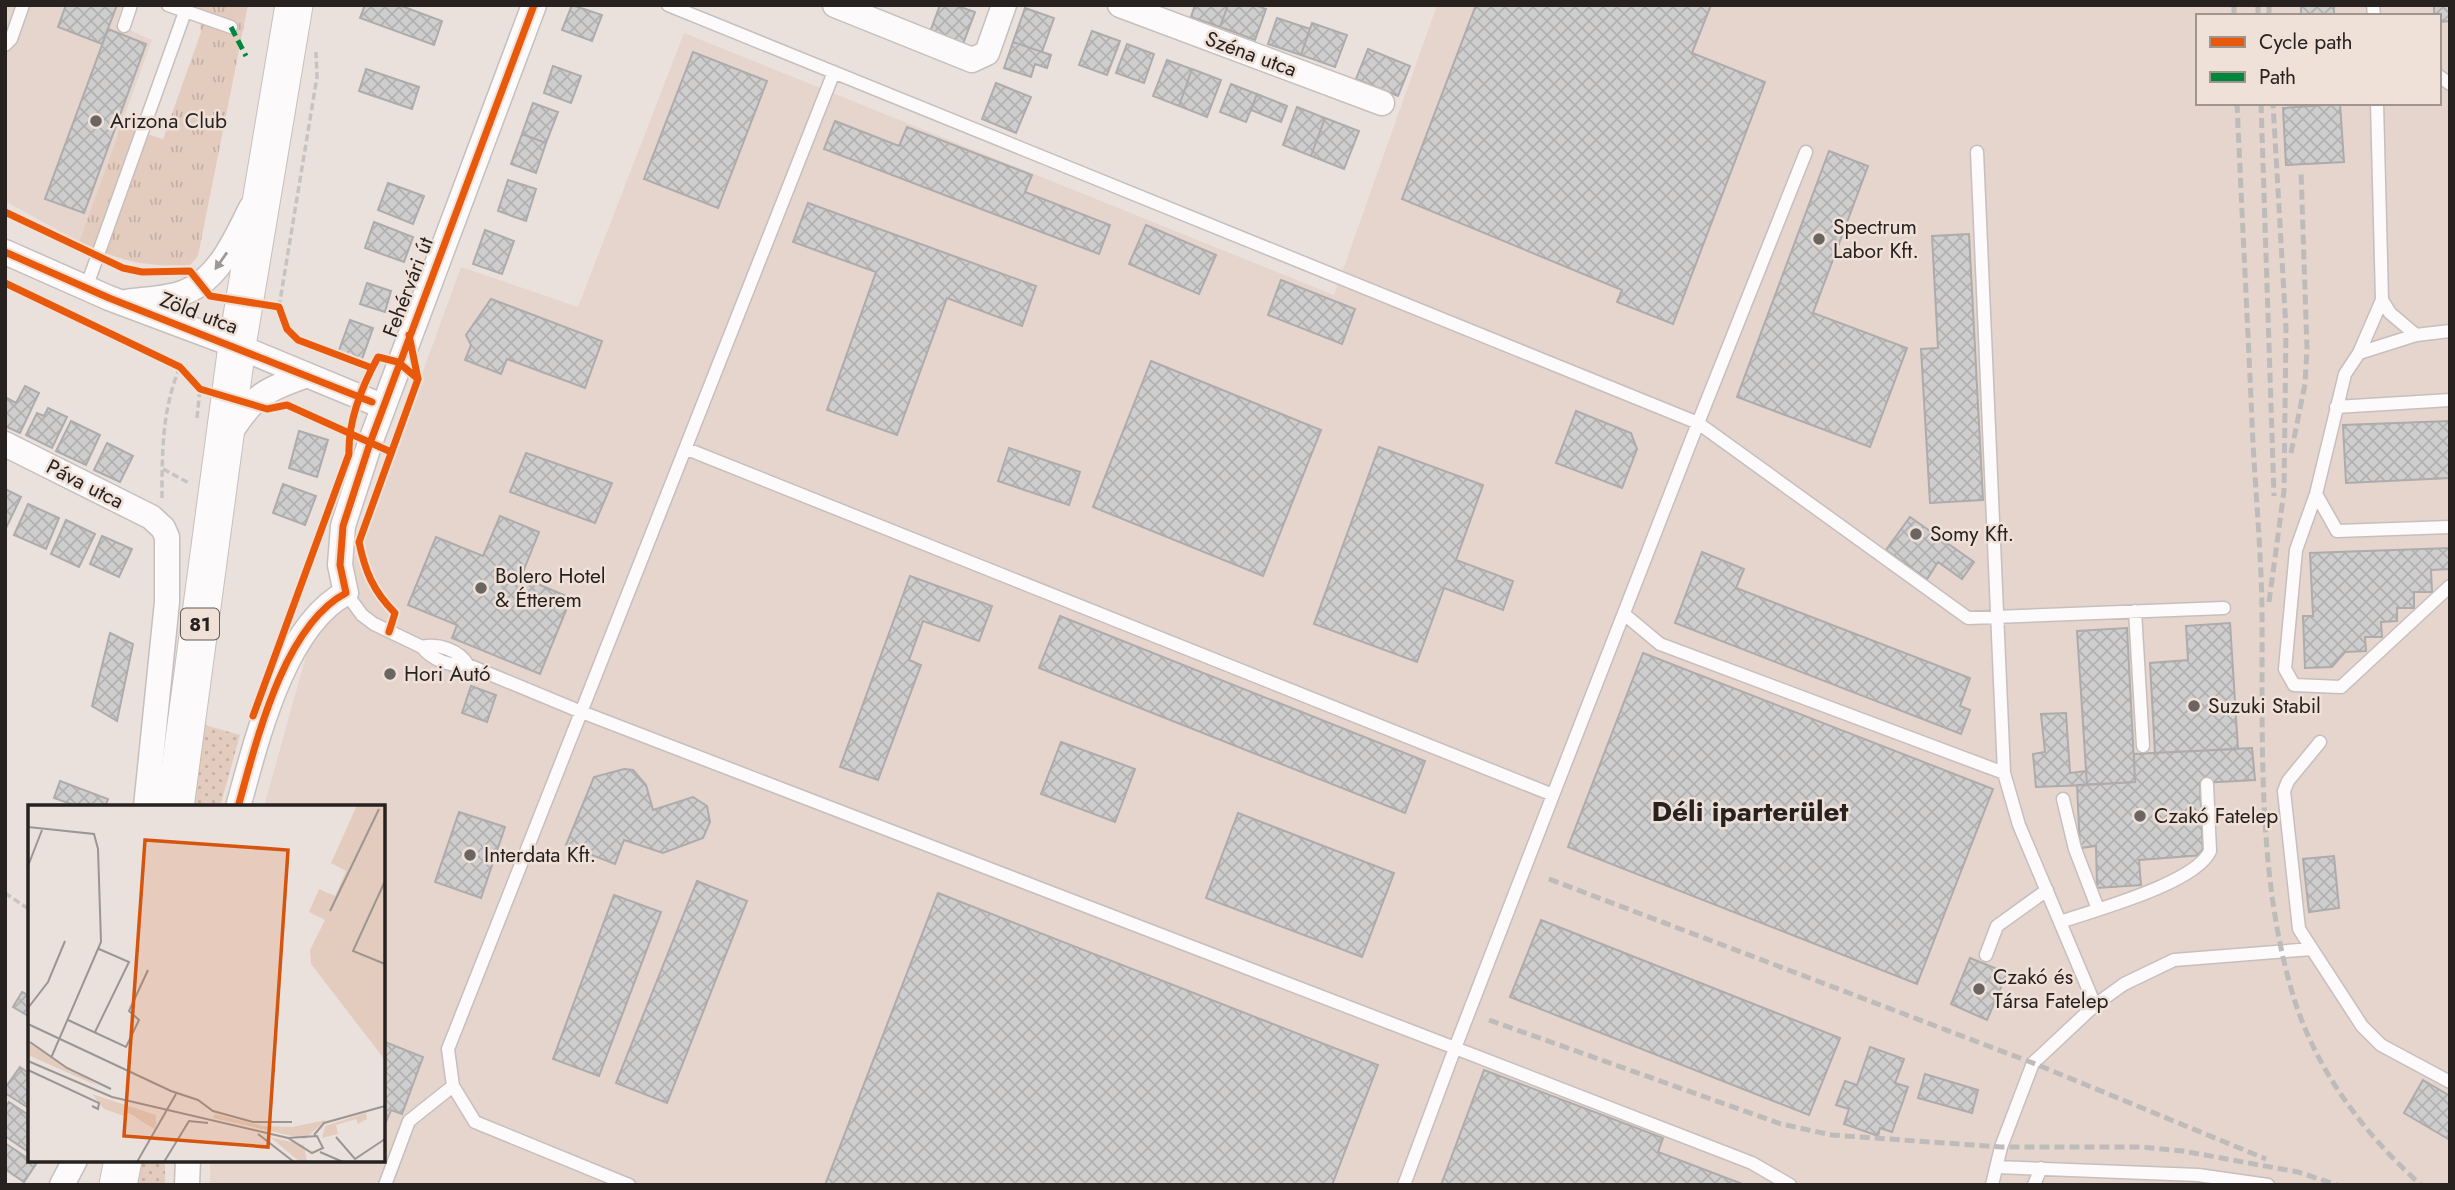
<svg xmlns="http://www.w3.org/2000/svg" width="2455" height="1190" viewBox="0 0 2455 1190" font-family="Jost,sans-serif">
  <defs>
    <pattern id="grass-dots" width="8" height="8" patternUnits="userSpaceOnUse" patternTransform="scale(1.75)"><rect width="8" height="8" fill="#e3ccbe"/><path d="M2 2h.1M6 6h.1" fill="none" stroke="#c3afa3" stroke-width="1.8" stroke-linecap="round"/></pattern>
    <pattern id="park-tufts" width="24" height="20" patternUnits="userSpaceOnUse" patternTransform="scale(1.75)"><rect width="24" height="20" fill="#e3ccbe"/><path d="M3 7l-1-3M5 7V3M7 7l1-3M15 17l-1-3M17 17v-4M19 17l1-3" fill="none" stroke="#c3afa3"/></pattern>
    <pattern id="building-cross-hatch" width="8" height="8" patternUnits="userSpaceOnUse" patternTransform="scale(1.75)"><rect width="8" height="8" fill="#cfcece"/><path d="M0 0l8 8M0 8l8-8" fill="none" stroke="#b2b1b0"/></pattern>
  </defs>
  <rect width="100%" height="100%" fill="#eae1dd"/>
  <path fill="#e5d5cd" fill-rule="evenodd" d="M5 5H123L116 24 152 40 79 242 5 201Z
    M1437 5H2450V1185H210V1160H383V807H264L307 652 356 555 461 267 578 307 684 33 1334 295ZM2198 16H2439V103H2198Z"/>
  <path fill="url(#grass-dots)" d="M205 725 240 735 220 807H189Z
    M135 1160H165V1185H131Z"/>
  <path fill="url(#park-tufts)" d="M198 5H248L198 256 190 265C141 267 123 261 79 242L121 126 163 139 201 32Z"/>
  <path fill="url(#building-cross-hatch)" stroke="#adabab" stroke-width="2" d="M66 5H117L102 44 58 27Z
    M365 5H399L442 21 434 45 360 18Z
    M572 5 602 15 592 41 562 30Z
    M940 5H955L975 12 963 44 930 32Z
    M1195 5H1228L1220 27 1191 17Z
    M1228 5H1255L1266 9 1255 40 1220 27Z
    M1476 5H1711L1692 53 1765 82 1673 324 1617 302 1622 290 1402 199Z
    M2301 5H2334V16H2301Z
    M2434 5H2450V21L2439 22V16H2434Z
    M1025 8 1054 18 1042 52 1013 42Z
    M1277 18 1310 29 1301 55 1268 44Z
    M1312 23 1347 35 1335 67 1301 55Z
    M108 29 146 44 84 213 45 199Z
    M1092 31 1120 41 1107 75 1079 65Z
    M1013 42 1051 55 1047 68 1035 64 1031 77 1004 68Z
    M1127 44 1154 54 1144 83 1116 73Z
    M1368 49 1410 66 1398 96 1356 79Z
    M693 52 767 81 718 208 644 179Z
    M1167 60 1192 69 1179 106 1153 96Z
    M553 66 581 76 571 103 544 93Z
    M366 69 419 87 412 109 359 91Z
    M1192 69 1221 80 1207 117 1179 106Z
    M996 83 1031 97 1016 133 982 119Z
    M1231 84 1257 94 1246 122 1220 112Z
    M1257 94 1287 106 1281 122 1251 110Z
    M533 103 558 112 546 143 522 134Z
    M2340 104 2344 162 2286 165 2283 108Z
    M1297 107 1325 118 1311 156 1283 145Z
    M1325 118 1359 131 1344 169 1311 156Z
    M835 121 899 146 907 127 1032 175 1025 192 1110 225 1099 254 824 149Z
    M522 134 546 143 536 173 511 164Z
    M1829 151 1868 166 1813 313 1907 348 1870 447 1737 397Z
    M508 180 536 189 526 221 498 211Z
    M388 183 424 196 413 224 378 210Z
    M808 203 1036 286 1022 326 947 298 897 435 827 410 876 272 793 242Z
    M374 222 413 237 404 262 365 248Z
    M1146 225 1216 255 1199 294 1129 264Z
    M485 230 514 241 502 274 473 264Z
    M1969 234 1983 500 1930 503 1921 349 1938 348 1932 236Z
    M1281 280 1355 309 1342 344 1268 315Z
    M367 283 391 291 385 312 360 304Z
    M491 299 602 341 585 388 507 359 501 374 465 360 471 345 466 335Z
    M350 320 373 328 361 362 338 353Z
    M1151 361 1321 430 1263 576 1093 507Z
    M25 386 39 393 20 433 5 426V397L16 403Z
    M48 408 67 417 52 448 26 435 37 413 44 416Z
    M1576 411 1631 433 1637 449 1622 488 1556 463Z
    M71 421 100 435 86 465 56 451Z
    M2450 421V478L2346 483 2343 425Z
    M299 431 328 440 317 477 289 468Z
    M107 443 133 456 120 482 94 470Z
    M1379 447 1483 485 1456 560 1513 581 1503 610 1444 588 1417 662 1314 624Z
    M1009 448 1080 472 1069 505 998 481Z
    M526 453 612 483 595 523 510 492Z
    M283 484 316 496 305 525 273 513Z
    M5 489 21 497 5 530Z
    M28 504 59 518 46 549 14 535Z
    M500 516 539 532 521 577 571 598 540 674 452 638 457 625 408 605 436 537 483 556Z
    M1910 517 1974 562 1962 579 1938 562 1927 579 1886 550Z
    M66 520 95 534 79 567 51 554Z
    M102 536 132 549 119 577 90 564Z
    M2450 548V569L2431 570 2432 592H2414V608H2397V621L2381 622 2382 637H2365L2366 651 2345 652 2332 667 2305 668 2303 616H2313L2310 553Z
    M1702 552 1744 569 1736 588 1970 678 1960 706 1970 710 1961 734 1675 623Z
    M910 576 992 606 979 641 923 621 909 660 921 665 878 780 840 767Z
    M1060 616 1425 761 1405 813 1039 668Z
    M2230 623 2238 749 2155 753 2150 663 2188 660 2186 626Z
    M2127 628 2135 782 2087 785 2077 631Z
    M110 633 133 644 117 721 92 706Z
    M1643 653 1993 789 1917 984 1568 847Z
    M471 686 496 695 487 722 462 713Z
    M2066 713 2070 773 2086 771 2087 785 2036 787 2033 754 2045 752 2041 714Z
    M1061 742 1135 769 1115 822 1041 794Z
    M2252 748 2255 780 2200 783 2203 855 2139 860 2141 885 2097 888 2096 846 2080 848 2077 785 2135 782 2134 754Z
    M624 769 633 770 646 785 653 810 693 797 707 806 710 822 703 838 663 853 624 840 615 864 566 845 594 777Z
    M60 781 108 799 105 807H79L54 798Z
    M459 812 505 827 481 898 435 882Z
    M1238 813 1394 873 1362 957 1206 898Z
    M2334 856 2339 908 2309 912 2303 859Z
    M697 881 747 901 667 1103 616 1083Z
    M938 893 1378 1065 1332 1185H825Z
    M614 895 661 912 599 1076 553 1059Z
    M1541 920 1840 1038 1809 1115 1510 997Z
    M1970 958 2007 973 1987 1020 1951 1004Z
    M22 992 30 996V1017L13 1007Z
    M385 1042 423 1057 402 1114 391 1110 383 1129Z
    M1870 1047 1904 1059 1895 1083 1908 1087 1892 1132 1880 1128 1878 1136 1844 1124 1849 1109 1836 1105 1845 1081 1857 1085Z
    M20 1067 30 1074V1109L5 1093V1088Z
    M1484 1070 1663 1138 1658 1152 1745 1185H1441Z
    M1925 1074 1978 1090 1972 1113 1918 1098Z
    M2423 1080 2450 1096V1140L2404 1113Z
    M9 1102 30 1116V1153L5 1136V1108Z
    M5 1143 36 1164 24 1182 5 1169Z"/>
  <g fill="none" stroke-linecap="round" stroke-linejoin="round">
    <defs>
      <path id="service" d="M168 5 231 27
        M668 5 1698 423 1553 795 687 449
        M2373 5 2374 16
        M124 26 131 5
        M5 45 11 39 23 5
        M2439 76 2450 84
        M2377 103 2382 300 2390 313 2416 335 2450 331
        M1806 152 1698 423 1968 618 2224 608
        M1977 152 2004 773 2019 825 2095 1005
        M86 288 185 12
        M2382 300 2359 353 2345 374 2316 494 2296 550 2285 669 2294 685 2341 687 2450 586
        M2359 353 2416 335
        M2336 407 2450 400
        M2316 494 2337 531 2450 527
        M346 593 362 615 374 624 422 647C432 660 451 667 468 665L579 711 1455 1048 1553 795
        M2135 611 2143 746
        M1624 614 1660 644 2004 773
        M422 647C438 643 459 650 468 665
        M2320 742 2288 781 2284 791 2299 929 2362 1026 2381 1045 2450 1082
        M2063 799 2075 849 2098 909
        M2060 922C2095 910 2196 883 2210 851L2207 784
        M1986 955 1997 926 2047 890
        M1997 1167 2198 1175 2268 1185
        M385 1185 409 1121 453 1086
        M629 1185 475 1122 453 1086 448 1049 834 72
        M1404 1185 1455 1048 1752 1163 1790 1185
        M1992 1185 2001 1147 2033 1063 2095 1005 2124 984 2174 960 2312 949
        M2034 1185 2041 1168"/>
      <path id="minor" d="M835 5 972 60 987 53 1004 5
        M1120 5 1382 103
        M5 252 109 298 237 346 382 406
        M126 302C145 299 168 299 185 292 219 279 236 238 251 208
        M230 433C255 394 264 391 307 375
        M5 444 151 517 163 528 167 537V602L146 807
        M238 807C256 743 283 626 346 593L340 565 343 526 370 443 534 5
        M62 1185 75 1160
        M187 1185 188 1160"/>
      <path id="primary" d="M175 807 237 346 294 5
        M118 1185 123 1160"/>
    </defs>
    <use href="#service" stroke="#c6bfbd" stroke-width="15"/>
    <use href="#minor" stroke="#c6bfbd" stroke-width="27"/>
    <use href="#primary" stroke="#c6bfbd" stroke-width="39"/>
    <path stroke="#c6c3c1" stroke-width="3.5" stroke-dasharray="7 3.5" stroke-linecap="butt" d="M279 307 317 77 316 52
      M197 418 200 389
      M163 469 189 483
      M162 498C162 452 162 409 180 367
      M5 893 30 910"/>
    <use href="#service" stroke="#fcfafa" stroke-width="12"/>
    <use href="#minor" stroke="#fcfafa" stroke-width="24"/>
    <use href="#primary" stroke="#fcfafa" stroke-width="37"/>
    <path stroke="#bebcba" stroke-width="5" stroke-dasharray="10 5" stroke-linecap="butt" d="M2234 5V16
      M2258 5V16
      M2269 5V16
      M2237 103C2242 216 2248 330 2253 443 2256 497 2261 552 2262 607 2263 733 2256 873 2293 995 2315 1069 2364 1134 2421 1185
      M2261 103 2274 496
      M2291 453 2305 384 2307 349 2301 171
      M2269 602 2284 491 2286 329 2273 103
      M1549 879 2033 1063 2266 1159
      M1489 1020 1781 1124 1832 1135 2001 1147H2142L2183 1151 2298 1172 2337 1185"/>
    <path stroke="#00873e" stroke-width="5" stroke-dasharray="10 5" stroke-linecap="butt" d="M231 27 246 56"/>
    <defs>
      <path id="cycleway" d="M5 212 123 268 142 272 190 271 210 296 279 307 287 329 298 340 372 368
        M5 252 109 298 372 402
        M5 283 180 367 200 389 267 409 287 405 391 452
        M389 632 395 613C373 591 365 571 359 542L418 379 409 335
        M253 716 349 454C348 422 362 386 378 357L398 362 418 379
        M238 807C256 743 283 626 346 593L340 565 343 526 370 443 534 5"/>
    </defs>
    <use href="#cycleway" stroke="#efe0d8" stroke-width="11"/>
    <use href="#cycleway" stroke="#e8590c" stroke-width="7"/>
  </g>
  <defs><path id="oneway-solid" d="M-6-.8H1V-3.2L6.5 0L1 3.2V.8H-6Z" transform="scale(1.75)"/></defs>
  <use fill="#9c9997" href="#oneway-solid" transform="translate(221 261) rotate(125)"/>
  <g fill="#6b6562" stroke="#efe0d8" stroke-width="2.5">
    <circle cx="96" cy="121" r="7"/>
    <circle cx="1819" cy="239" r="7"/>
    <circle cx="1916" cy="534" r="7"/>
    <circle cx="481" cy="588" r="7"/>
    <circle cx="390" cy="674" r="7"/>
    <circle cx="2194" cy="706" r="7"/>
    <circle cx="2140" cy="816" r="7"/>
    <circle cx="470" cy="855" r="7"/>
    <circle cx="1979" cy="989" r="7"/>
  </g>
  <g text-anchor="middle" stroke-width="5" stroke-linejoin="round" paint-order="stroke">
    <rect fill="#efe0d8" stroke="#635b56" stroke-width="2" x="181" y="608.5" width="38" height="31" rx="5"/>
    <g font-size="19" font-weight="bold" fill="#27221f">
      <text x="200" y="631">81</text>
    </g>
    <g font-size="21" fill="#27221f" stroke="#efe0d8">
      <text transform="translate(1251 54) rotate(20)" y="7">Széna utca</text>
      <text transform="translate(408 287) rotate(-69)" y="7">Fehérvári út</text>
      <text transform="translate(199 313) rotate(21)" y="7">Zöld utca</text>
      <text transform="translate(85 484) rotate(27)" y="7">Páva utca</text>
    </g>
    <g font-size="21" fill="#27221f" stroke="#efe0d8" text-anchor="start">
      <text x="110" y="128">Arizona Club</text>
      <text x="1833" y="234">Spectrum<tspan x="1833" dy="24">Labor Kft.</tspan></text>
      <text x="1930" y="541">Somy Kft.</text>
      <text x="495" y="583">Bolero Hotel<tspan x="495" dy="24">&amp; Étterem</tspan></text>
      <text x="404" y="681">Hori Autó</text>
      <text x="2208" y="713">Suzuki Stabil</text>
      <text x="2154" y="823">Czakó Fatelep</text>
      <text x="484" y="862">Interdata Kft.</text>
      <text x="1993" y="984">Czakó és<tspan x="1993" dy="24">Társa Fatelep</tspan></text>
    </g>
    <g font-size="28" font-weight="bold" fill="#27221f" stroke="#efe0d8">
      <text x="1750" y="821">Déli iparterület</text>
    </g>
  </g>
  <g transform="translate(28 805)">
    <rect width="357" height="357" fill="#eae1dd"/>
    <path d="M329 0H357V255L283 159 282 145 297 115 281 107 291 84 307 91 318 66 303 58ZM0 234 1 238 72 282 0 250ZM338 308 339 314 330 319 328 314 308 320 310 329 294 333 297 321ZM187 309 235 321 264 322 298 315 277 334 185 313ZM242 332 276 340 279 357H272Z" fill="#e3ccbe"/>
    <path d="M64 289 128 310V319L126 324 101 308 96 311 76 304Z" fill="#e3ccbe"/>
    <path fill="none" stroke="#9c9591" stroke-width="2" d="M0 22 66 29 70 44 73 137 23 253M0 61 14 25M357 76 325 146 357 159M302 106 351 4M0 203 20 177 37 136M40 215 98 242 111 215 101 206 120 165M0 219 143 286 170 295 185 306 225 317H264M67 227 101 157 71 144M2 237 39 263 83 284M0 256 84 292 260 333 284 348 295 343 289 331 260 333M0 265 71 298 70 304 64 301M230 329 266 357M286 330 296 318 357 301M308 332 327 354 357 334M292 347 315 357M109 357 148 289M136 357 161 316 180 318"/>
    <path fill="#d5540e" fill-opacity="0.15" stroke="#d5540e" stroke-width="3.5" d="M117 35 260 45 240 342 96 331Z"/>
    <rect width="357" height="357" fill="none" stroke="#27221f" stroke-width="3.5"/>
  </g>
  <rect width="2455" height="1190" fill="none" stroke="#27221f" stroke-width="14"/>
  <rect x="2196" y="14" width="245" height="91" fill="#efe0d8" stroke="#9f948e" stroke-width="2"/>
  <rect x="2210" y="37" width="35" height="10" fill="#e8590c" stroke="#9f948e" stroke-width="2"/>
  <text x="2259" y="49" font-size="21" fill="#27221f">Cycle path</text>
  <rect x="2210" y="72" width="35" height="10" fill="#00873e" stroke="#9f948e" stroke-width="2"/>
  <text x="2259" y="84" font-size="21" fill="#27221f">Path</text>
</svg>
